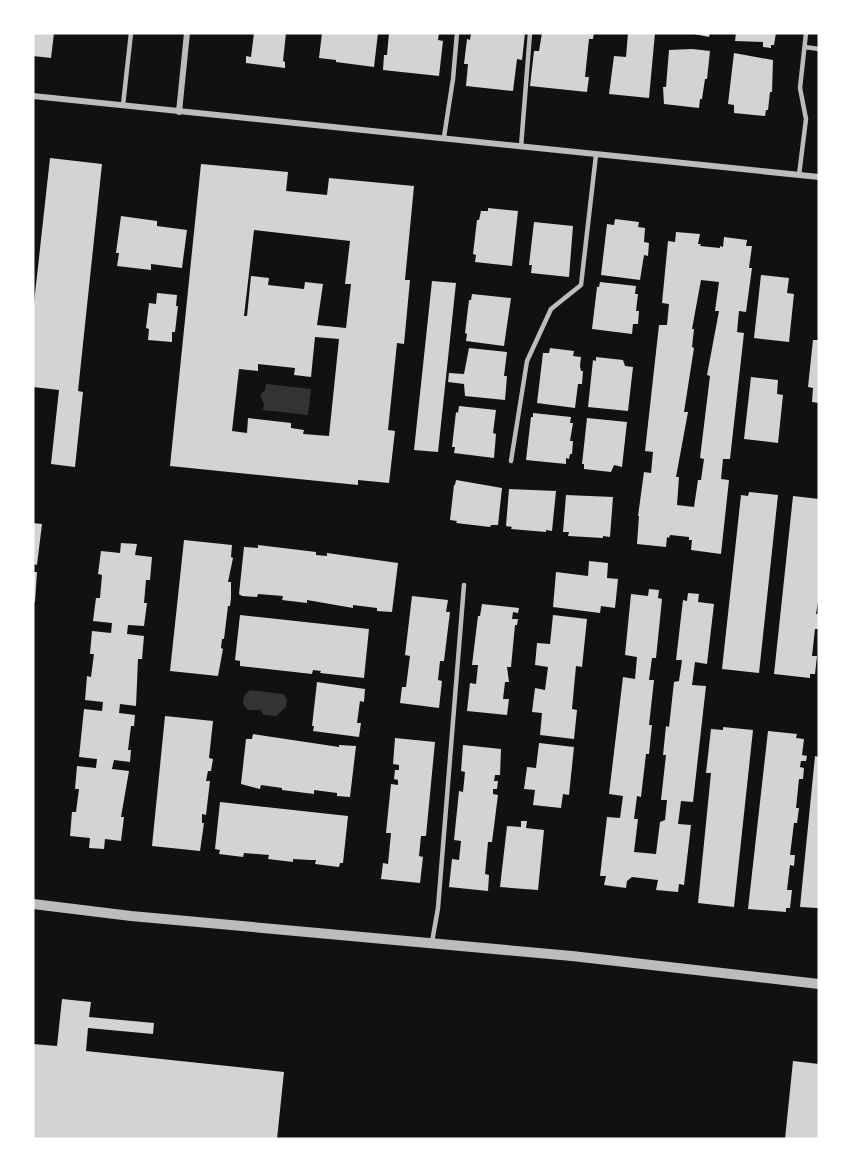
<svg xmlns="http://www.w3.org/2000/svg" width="852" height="1172" viewBox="0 0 852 1172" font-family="Karla,sans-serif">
  <rect width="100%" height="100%" fill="#111"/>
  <path fill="#333" d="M266 384 311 389 308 415 263 410 264 404 260 395 265 390Z
    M250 690 283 694 287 699 286 707 276 716 264 715 260 710H248L243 704 244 696Z"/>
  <path fill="#d3d3d3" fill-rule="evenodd" d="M33 33H54L51 58 33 56Z
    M254 33H286L283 61 285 62V68L246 63V56L251 57Z
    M322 33H378L374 67 336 62V60L319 58Z
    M389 33H439L438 40 443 41 439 76 383 70 384 55H387Z
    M471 33H525L522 60 517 59 513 91 466 86 468 64H464L467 39 470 40Z
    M542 33H594L593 39H589L585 77H589L587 92 530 86 534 51H539Z
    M628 33H655L649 98 609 94 614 56 626 57Z
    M689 33H710L709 37Z
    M736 33H776L774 45H771V48L763 47V42L735 41Z
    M692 49 710 51 707 79H705L702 99H700L699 108 664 104 663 87H666L669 50Z
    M734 53 773 60 772 92H770L768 110H766L765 116 734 113V105L728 104Z
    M50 158 102 164 78 391 83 392 75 467 51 464 59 390 33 387V312Z
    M201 164 288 172 286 191 327 195 329 178 414 186 405 280H410L404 344 397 343 388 430 395 431 389 483 358 480V485L170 466ZM254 230 350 241 345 284H351L346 328 317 325 323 284 305 282 304 289 268 285 269 278 251 276 247 316H244ZM315 337 339 339 329 436 303 434 304 430 291 428V423L248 418 247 433 232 431 239 369 258 371V364L295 368 294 375 311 377Z
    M488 208 518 211 512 266 475 262 476 255 473 254 477 220H479L481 211H488Z
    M121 216 157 221V226L187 230 182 268 151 264V270L117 266 119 253H116Z
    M615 219 639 222 638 227 645 228 644 242 649 243 648 256 644 255 640 280 601 275 607 224 614 225Z
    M534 222 573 226 569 277 531 273 532 265H529Z
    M676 232 700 234 698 244H701L700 246 720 248V246L723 247 724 237 747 240 746 246H752L749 268H752L746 312 739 311 737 332 744 333 730 459H723L721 479 729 480 721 554 691 550 692 540H689V537L670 535 669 538 667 537 666 547 637 544 639 516H638L644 472 651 473 653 452 645 451 659 325H667L669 304 662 303 668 241 675 242ZM701 280 719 282 715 311H719L707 375 710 376 700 458 704 459 701 480H698L694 507 677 505 679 477H676L688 412H684L694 348 692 347 694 329H692Z
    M761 275 789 278 787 293 794 294 789 342 754 338Z
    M432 281 456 283 438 452 414 450Z
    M600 282 636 286 635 294H638L636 311H639L638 324H633L632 334 592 329 597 287H599Z
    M157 293 177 295 176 306H178L175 332H172V342L148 340 149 329 146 328 149 303 156 304Z
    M472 294 511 298 504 346 466 341 467 334 465 333 469 300H471Z
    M813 340H819V403L812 402 813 388 808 387Z
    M469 348 507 352 504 376H507L505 400 465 396 464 384 448 382 449 373 464 374Z
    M550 348 574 351 573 356 581 357 580 366 581 371H583L582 384H578L575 408 537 403 543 353H549Z
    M596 357 623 360 625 366 633 367 628 411 588 407 593 360 596 361Z
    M751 377 778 380 777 394 783 395 778 443 744 439Z
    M459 406 496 410 493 433 496 434 494 458 454 453 455 447H452L456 412 458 413Z
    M533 413 571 417 570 423H573L570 441H573L572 454H570L569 459 566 458V464L526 460 531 417H533Z
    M587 418 627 422 622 467 614 465 611 472 584 469V464H582Z
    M456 480 502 488 498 525H491L490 527 456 523 457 521 450 520 454 485H455Z
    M509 489 556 491 552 531 546 530V532L511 529 512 527 506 526Z
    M749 492 778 495 759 673 722 669 741 495 748 496Z
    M566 495 613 497 610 537 603 536V538L568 536 569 532H563Z
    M793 496 819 499V594L816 614H819V629H815L812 656H817L815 674H810V678L774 674Z
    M33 523 42 524 37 565 33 564Z
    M184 540 232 545 231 557 233 558 228 582H231V598L230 606H228L224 639H222L221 648 223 649 218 676 170 671Z
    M121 543 137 544 135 555 152 557 150 580H146L144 603H147L144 626 128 625 127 634 144 636 142 659H138L136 706 120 704 119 713 135 715 134 726H131L128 750H131L130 762 114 760 112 769 129 771 121 817H124L121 841 105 839 104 849 89 848 90 838 70 836 72 812H76L79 789H75L77 766 96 768 97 759 79 757 84 709 102 711 103 702 85 700 87 676 91 677 94 654H90L92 631 111 633 112 623 93 621 96 598H100L102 575 98 574 101 551 120 553Z
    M258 545 316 552V555L327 556V553L398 563 392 612 377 611V608L353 605V608L307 600V603L282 600 283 596 258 594 257 597 242 596 239 594 244 547 258 548Z
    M589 561 608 563 607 578 618 579 615 608 601 606 600 613 553 607 556 572 588 576Z
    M33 572H37L35 602H33Z
    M649 589 659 590 658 598 662 599 656 658H652L649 680H654L649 725H652L649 754H646L641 797 637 796 634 819H638L634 852 656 854 660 822 665 820 667 800H661L666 755H663L666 726 669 727 674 682 679 681 682 660H676L683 600 687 601 688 593 699 594 698 602 714 604 707 664 695 662 692 685 706 686 693 802 681 801 678 824 691 825 684 885 679 884 678 892 656 890 658 880 632 877 627 881 626 888 604 885 606 876H600L607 817 620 818 623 796 609 794 623 677 635 679 637 657 625 655 631 594 648 596Z
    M412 596 448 600 446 612H450L444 661H440L438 680 442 681 439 708 400 703 402 687H406L410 656 405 655Z
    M482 604 519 608 518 613 513 612 512 619H518L517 625H515L511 667H507L509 682H505L503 699H509L507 715 467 711 470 683 476 684 478 665H472L478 616H480Z
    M240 615 369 629 364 678 320 673 321 671 313 670 312 674 240 666V661L235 660Z
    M553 615 587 619 582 667 576 666 572 709 577 710 574 739 540 735 542 713 532 712 535 688 545 690 548 667 535 665 537 643 550 644Z
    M317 682 365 689 364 702 360 701 357 723H361L359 737 313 731 314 726H312Z
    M165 716 213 721 209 758 213 759 211 771H208L206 781H210L206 815 202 814V823H204L200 851 152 846Z
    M723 727 753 730 734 907 698 903 711 773H706L711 729 723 730Z
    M768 731 797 734 796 738 804 739 802 755 807 756 806 761H801L800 767 804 768 803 779H799L796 808H799L797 823H794L790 855H795L794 866 790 865 787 890H792L790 908H786V912L748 909Z
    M253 734 339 747V745L356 746 350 797 337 796V793L314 790V794L282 790V788L261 785 260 789 241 784 246 739H252Z
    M395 738 435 742 426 836H421L419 856 423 857 420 883 381 879 383 863 388 864 391 833H386L391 784 398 785V780L394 779 395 770H399V765L393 764Z
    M539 743 574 747 569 795 563 794 561 808 533 805 535 790 524 789 527 767 536 768Z
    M463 745 501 749 500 775H495L494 781H498L497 789H493V794L498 795 492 842H488L485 874 489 875 488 891 449 887 452 859 459 860 461 841 454 840 459 791 463 792 465 772 461 771Z
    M815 756 819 757V907L817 908 800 907Z
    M220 802 348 816 343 863H340L339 867 315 864 316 860H310L293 859V862L268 859 269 855 244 853 243 857 219 854 220 850 215 849Z
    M521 821H527L526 828 544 830 538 890 500 887 507 826 521 827Z
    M62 999 91 1002 89 1017 154 1023 153 1034 88 1028 86 1051 284 1072 277 1139H33V1044L57 1046Z
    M793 1061 819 1064V1139H785Z"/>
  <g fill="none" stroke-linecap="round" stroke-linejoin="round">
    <path stroke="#bcbcbc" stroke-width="4.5" d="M805 47 819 49
      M123 105 131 33
      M444 137 453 79 457 33
      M521 147 530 33
      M799 175 806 119 800 88 806 33
      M511 461 527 361 551 309 581 285 596 155
      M432 942 438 908 464 585"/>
    <path stroke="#bcbcbc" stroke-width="6" d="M33 96 819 177
      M179 112 187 33"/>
    <path stroke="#bcbcbc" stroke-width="10" d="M33 904 131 916 572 956 819 984"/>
  </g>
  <rect width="852" height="1172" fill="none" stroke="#ffffff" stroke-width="69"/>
</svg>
